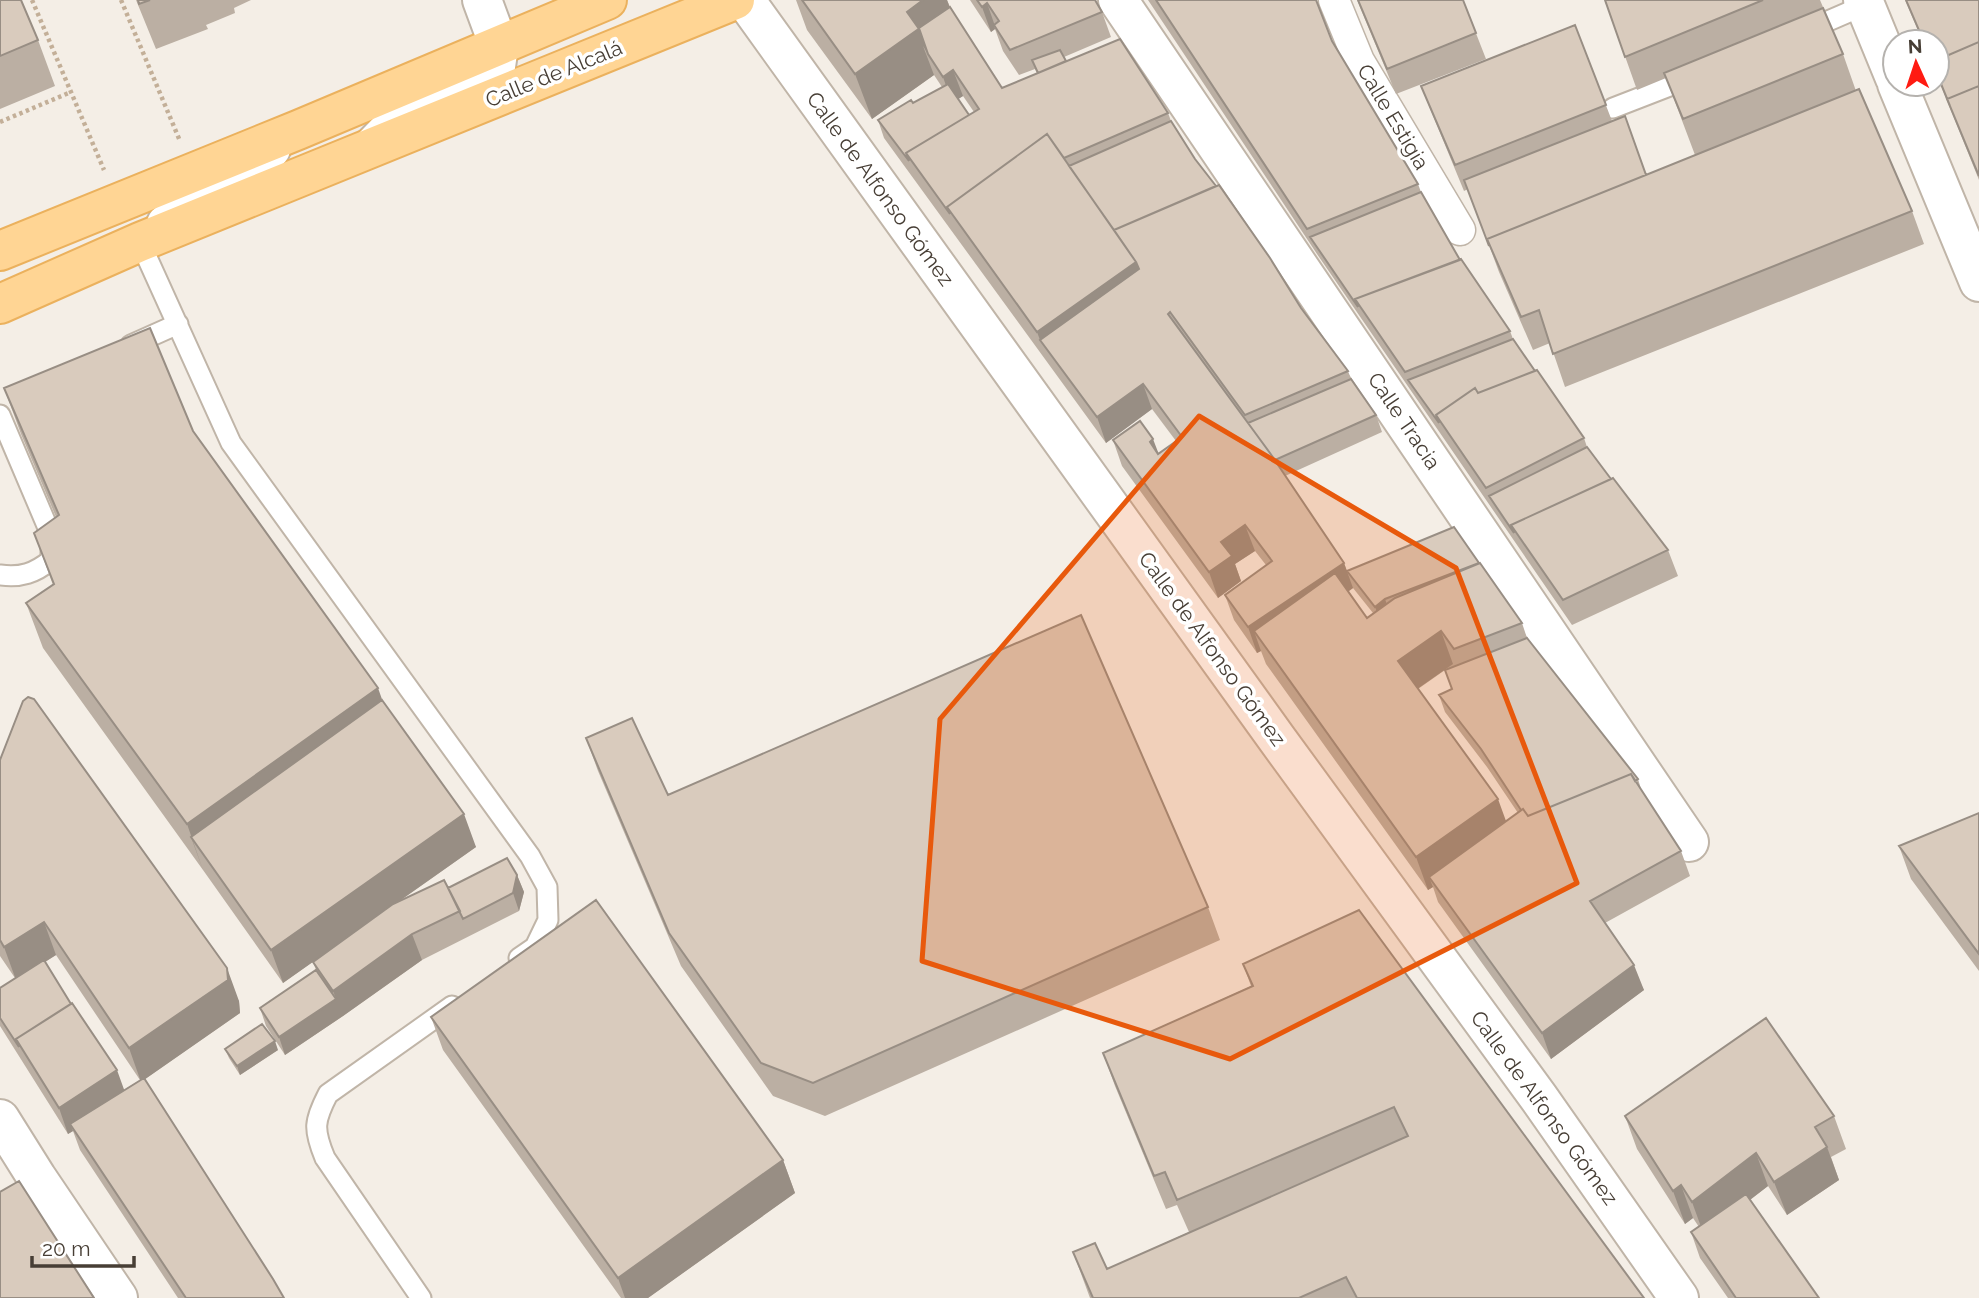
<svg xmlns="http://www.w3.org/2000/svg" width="1979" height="1298" viewBox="0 0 1979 1298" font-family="Raleway,sans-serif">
  <rect width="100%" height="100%" fill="#f4eee6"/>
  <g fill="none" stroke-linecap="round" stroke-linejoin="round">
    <defs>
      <path id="service" d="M1805 31 1865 5
        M1613 108 1693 77
        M140 242 231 443 530 856 547 887 548 920 535 947 519 958
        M131 345 178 324
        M0 415 51 535V560C35 573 21 578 0 575
        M421 1298 325 1158C313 1129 314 1121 328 1094L452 1006"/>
      <path id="pedestrian" d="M1334 0 1359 61 1460 230"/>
      <path id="minor" d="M745 0 1277 739 1539 1098 1679 1298
        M1118 0 1689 842
        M1863 0 1895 78
        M1897 84 1979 282
        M373 146 412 106 495 73 499 46 482 0
        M166 224 271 149
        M0 1119 37 1178 118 1298"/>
      <path id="primary" d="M0 251 298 130 607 0
        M0 304 140 242 735 0"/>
    </defs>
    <use href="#service" stroke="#c0b5a8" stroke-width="23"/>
    <use href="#pedestrian" stroke="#c0b5a8" stroke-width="33"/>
    <use href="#minor" stroke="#c0b5a8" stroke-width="42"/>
    <use href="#primary" stroke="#ebb15d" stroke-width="42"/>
    <path stroke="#c3af98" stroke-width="4.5" stroke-dasharray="3.5 3.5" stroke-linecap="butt" d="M32 0 104 170
      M121 0 180 141
      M0 122 71 92"/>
    <use href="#service" stroke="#fff" stroke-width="19"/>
    <use href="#pedestrian" stroke="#fff" stroke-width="30"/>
    <use href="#minor" stroke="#fff" stroke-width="38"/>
    <use href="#primary" stroke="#ffd594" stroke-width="38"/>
  </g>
  <path fill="#bbafa3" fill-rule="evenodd" d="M0 0 38 40 55 86 0 109Z
    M136 0H251L234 8 235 13 206 25 208 29 156 49Z
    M796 0H947L950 7 1002 88 1037 73 1035 69 1019 75 1003 51 995 29 991 32 970 0H1095L1102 12 1111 37 1064 57 1066 61 1168 113 1171 121 1195 159 1301 308 1348 371 1351 379 1376 415 1382 432 1285 476 1344 563 1347 571 1454 527 1522 623 1527 638 1638 779 1642 792 1681 851 1690 876 1605 923 1644 990 1551 1059 1438 902 1433 887 1428 890 1266 664 1261 651 1257 653 1234 620 1225 595 1266 565 1255 551 1235 564 1241 581 1218 598 1122 466 1113 440 1159 454 1176 441 1152 409 1106 443 884 138 878 120 913 103 942 87 934 75 872 119 807 30ZM963 96 974 112 969 115 958 99ZM1353 588 1373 613 1367 618 1348 592ZM1445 670 1452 689 1439 695 1445 712 1487 767 1518 813 1506 822 1418 689Z
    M1148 0H1316L1332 41 1418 184 1421 192 1460 260 1510 331 1513 339 1535 371 1584 438 1587 447 1611 479 1668 550 1678 576 1572 625 1317 254Z
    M1357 0H1463L1486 59 1396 94Z
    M1605 0H1820L1843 54 1856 91 1912 211 1924 244 1565 387 1550 343 1533 350 1499 272 1468 189 1464 191 1431 111 1421 86 1575 25 1612 121 1646 175 1695 155 1666 78 1637 90Z
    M1905 0H1979V180L1937 76V42H1923Z
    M4 388 193 431 382 700 476 847 401 900 448 888 517 875 524 892 519 911 422 960 343 1016 285 1055 266 1026 260 1008 316 970 313 962 314 961 283 983 203 870 43 648 26 603 53 585 34 533 56 517 21 434Z
    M586 738 668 795 1208 907 1220 940 825 1116 773 1096 681 966 598 771Z
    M0 760 239 1001 240 1013 145 1079 284 1298H178L80 1150 73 1131 68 1134 0 1026V988L15 978 0 956ZM56 955 140 1080 124 1090 45 962Z
    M1979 813V971L1911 879 1899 846Z
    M1243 964 1644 1298H1090L1073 1252 1107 1269 1189 1232 1177 1205 1166 1209 1115 1086 1103 1053 1251 986Z
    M431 1017 783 1160 795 1193 648 1298H621L443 1050Z
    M225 1049 278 1050 240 1075 229 1058Z
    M1625 1116H1834L1846 1149 1831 1157 1839 1180 1787 1215 1768 1186 1750 1200 1819 1298H1728L1700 1258 1691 1232 1699 1227 1693 1218 1685 1224 1637 1149Z"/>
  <path fill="#988e84" d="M923 0H947L959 32 928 54 923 46 934 75 872 119 855 74 907 12Z
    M987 3 996 29 994 25 995 29 991 32 982 7Z
    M953 70 963 96 952 103 943 77Z
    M1136 262 1148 295 1040 340 1037 332Z
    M1143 384 1152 409 1106 443 1097 417Z
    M1153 439 1163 465 1150 442Z
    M1245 525 1255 551 1235 564 1241 581 1218 598 1209 572 1221 542Z
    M1344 563 1353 588 1266 648 1254 631 1261 651 1257 653 1248 627Z
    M1385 599 1391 616 1382 624 1375 607Z
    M1441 631 1453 664 1410 694 1398 661Z
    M378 688 394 733 191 837 203 870 187 824Z
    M1498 799 1510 832 1429 877 1433 887 1428 890 1416 857Z
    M464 814 476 847 283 983 271 950Z
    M517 875 524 892 519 911 513 893Z
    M44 922 56 955 16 980 4 947Z
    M412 934 422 960 343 1016 285 1055 279 1037 336 999 333 991Z
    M1634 965 1644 990 1551 1059 1542 1033Z
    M227 968 239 1001 240 1013 141 1082 129 1048Z
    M275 1041 278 1050 240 1075 237 1066Z
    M117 1070 126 1095 70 1124 73 1131 68 1134 59 1108Z
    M1827 1147 1839 1180 1787 1215 1774 1182Z
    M1756 1153 1768 1186 1704 1235 1692 1202Z
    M783 1160 795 1193 648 1298H625L618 1278Z
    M1681 1185 1693 1218 1685 1224 1673 1191Z"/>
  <path fill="#d9cbbd" stroke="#988e84" stroke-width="2" d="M0 0H21L38 40 0 56Z
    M138 0H150L139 4Z
    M802 0H923L907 12 919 29 917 30 855 74Z
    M977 0H1095L1102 12 1010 50 994 25 999 21 987 3 982 7Z
    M1156 0H1316L1332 41 1418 184 1307 229Z
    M1358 0H1463L1476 33 1387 69Z
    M1605 0H1763L1625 57Z
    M1906 0H1979V42L1937 60V42H1924Z
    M950 7 1002 88 1120 39 1168 113 1064 158 1047 134 947 207 950 214 906 153 979 109 953 70 943 77 928 54 919 28Z
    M1823 8 1843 54 1683 119 1664 73Z
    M1575 25 1606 105 1455 165 1421 86Z
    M1979 42V86L1947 99 1950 106 1937 74V60Z
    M1060 50 1066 61 1038 73 1032 60Z
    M948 84 969 115 906 153 909 161 878 120 911 100 913 103Z
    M1979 86V176L1947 99Z
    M1859 89 1912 211 1553 354 1539 310 1521 317 1487 239Z
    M1625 116 1646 175 1487 239 1489 246 1464 180Z
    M1171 121 1195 159 1216 186 1114 230 1069 166Z
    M1047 134 1136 262 1037 332 947 207Z
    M1219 185 1270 258 1301 308 1348 371 1245 415 1170 312 1168 314 1270 453 1344 563 1248 627 1225 595 1272 561 1245 525 1221 542 1232 556 1209 572 1113 440 1140 421 1153 439 1150 442 1158 454 1182 437 1143 384 1097 417 1040 340 1139 269 1136 262 1114 230Z
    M1421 192 1460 260 1355 299 1358 307 1310 237Z
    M1461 259 1510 331 1405 372 1355 299Z
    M150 328 193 431 378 688 187 824 26 603 54 584 34 533 59 515 4 388Z
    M1513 339 1535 371 1478 393 1475 388 1436 415 1439 423 1408 380Z
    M1537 370 1584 438 1486 488 1436 415 1475 388 1478 393Z
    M1351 379 1376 415 1275 460 1248 423Z
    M1587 447 1611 479 1511 525 1514 533 1489 496Z
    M1613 478 1668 550 1563 600 1511 525Z
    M1454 527 1479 563 1385 599 1375 607 1347 571Z
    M1480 563 1522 623 1454 649 1441 631 1398 661 1498 799 1416 857 1254 631 1335 573 1367 618 1395 598Z
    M1081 615 1208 907 813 1083 761 1063 669 933 586 738 632 718 668 795Z
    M1527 638 1638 779 1635 781 1631 774 1528 816 1523 809 1521 810 1481 749 1439 695 1452 689 1445 670Z
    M28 697 34 699 227 968 228 980 129 1048 44 922 4 947 0 940V760L23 701Z
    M382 700 464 814 271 950 191 837Z
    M1631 774 1681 851 1590 901 1634 965 1542 1033 1429 877 1523 809 1528 816Z
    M1979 813V954L1899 846Z
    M507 858 517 875 513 893 463 919 448 888Z
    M444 880 460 911 412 934 333 991 313 962 393 904Z
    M596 900 783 1160 618 1278 431 1017Z
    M1359 910 1644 1298H1357L1346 1277 1299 1298H1093L1073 1252 1095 1243 1107 1269 1408 1136 1394 1107 1177 1200 1165 1172 1154 1176 1103 1053 1253 986 1243 964Z
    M44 960 71 1004 16 1039 19 1047 0 1018V988Z
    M316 970 336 999 279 1037 260 1008Z
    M72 1003 117 1070 59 1108 16 1039Z
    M1766 1018 1834 1116 1815 1127 1827 1147 1774 1182 1756 1153 1692 1202 1681 1185 1673 1191 1625 1116Z
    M262 1024 275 1041 237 1066 225 1049Z
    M144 1078 273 1279 284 1298H186L70 1124Z
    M19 1181 94 1298H0V1192Z
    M1746 1194 1819 1298H1736L1691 1232Z"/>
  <path fill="#e8590c" fill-opacity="0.2" stroke="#e8590c" stroke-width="5" stroke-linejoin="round" d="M1199 416 1456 568 1577 883 1230 1059 922 961 940 719Z"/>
  <g text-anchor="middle" stroke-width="7" stroke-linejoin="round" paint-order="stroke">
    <g font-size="21" fill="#473e35" stroke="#fff">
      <text transform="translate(554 74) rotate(-22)" y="7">Calle de Alcalá</text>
      <text transform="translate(1393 117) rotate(59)" y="7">Calle Estigia</text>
      <text transform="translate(880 189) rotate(54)" y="7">Calle de Alfonso Gómez</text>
      <text transform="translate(1404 421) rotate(56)" y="7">Calle Tracia</text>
      <text transform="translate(1212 649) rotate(54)" y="7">Calle de Alfonso Gómez</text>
      <text transform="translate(1544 1108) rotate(54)" y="7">Calle de Alfonso Gómez</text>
    </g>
  </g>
  <g transform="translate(1916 63) rotate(357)"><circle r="33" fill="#ffffff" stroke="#b5b2ae" stroke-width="2"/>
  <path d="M0-5L12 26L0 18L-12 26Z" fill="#ff1b12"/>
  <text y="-10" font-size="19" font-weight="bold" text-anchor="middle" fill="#473e35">N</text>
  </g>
  <path d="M32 1256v10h102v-10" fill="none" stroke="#473e35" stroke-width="3.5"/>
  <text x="42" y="1256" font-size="21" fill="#473e35" stroke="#ffffff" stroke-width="5" paint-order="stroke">20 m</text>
</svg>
